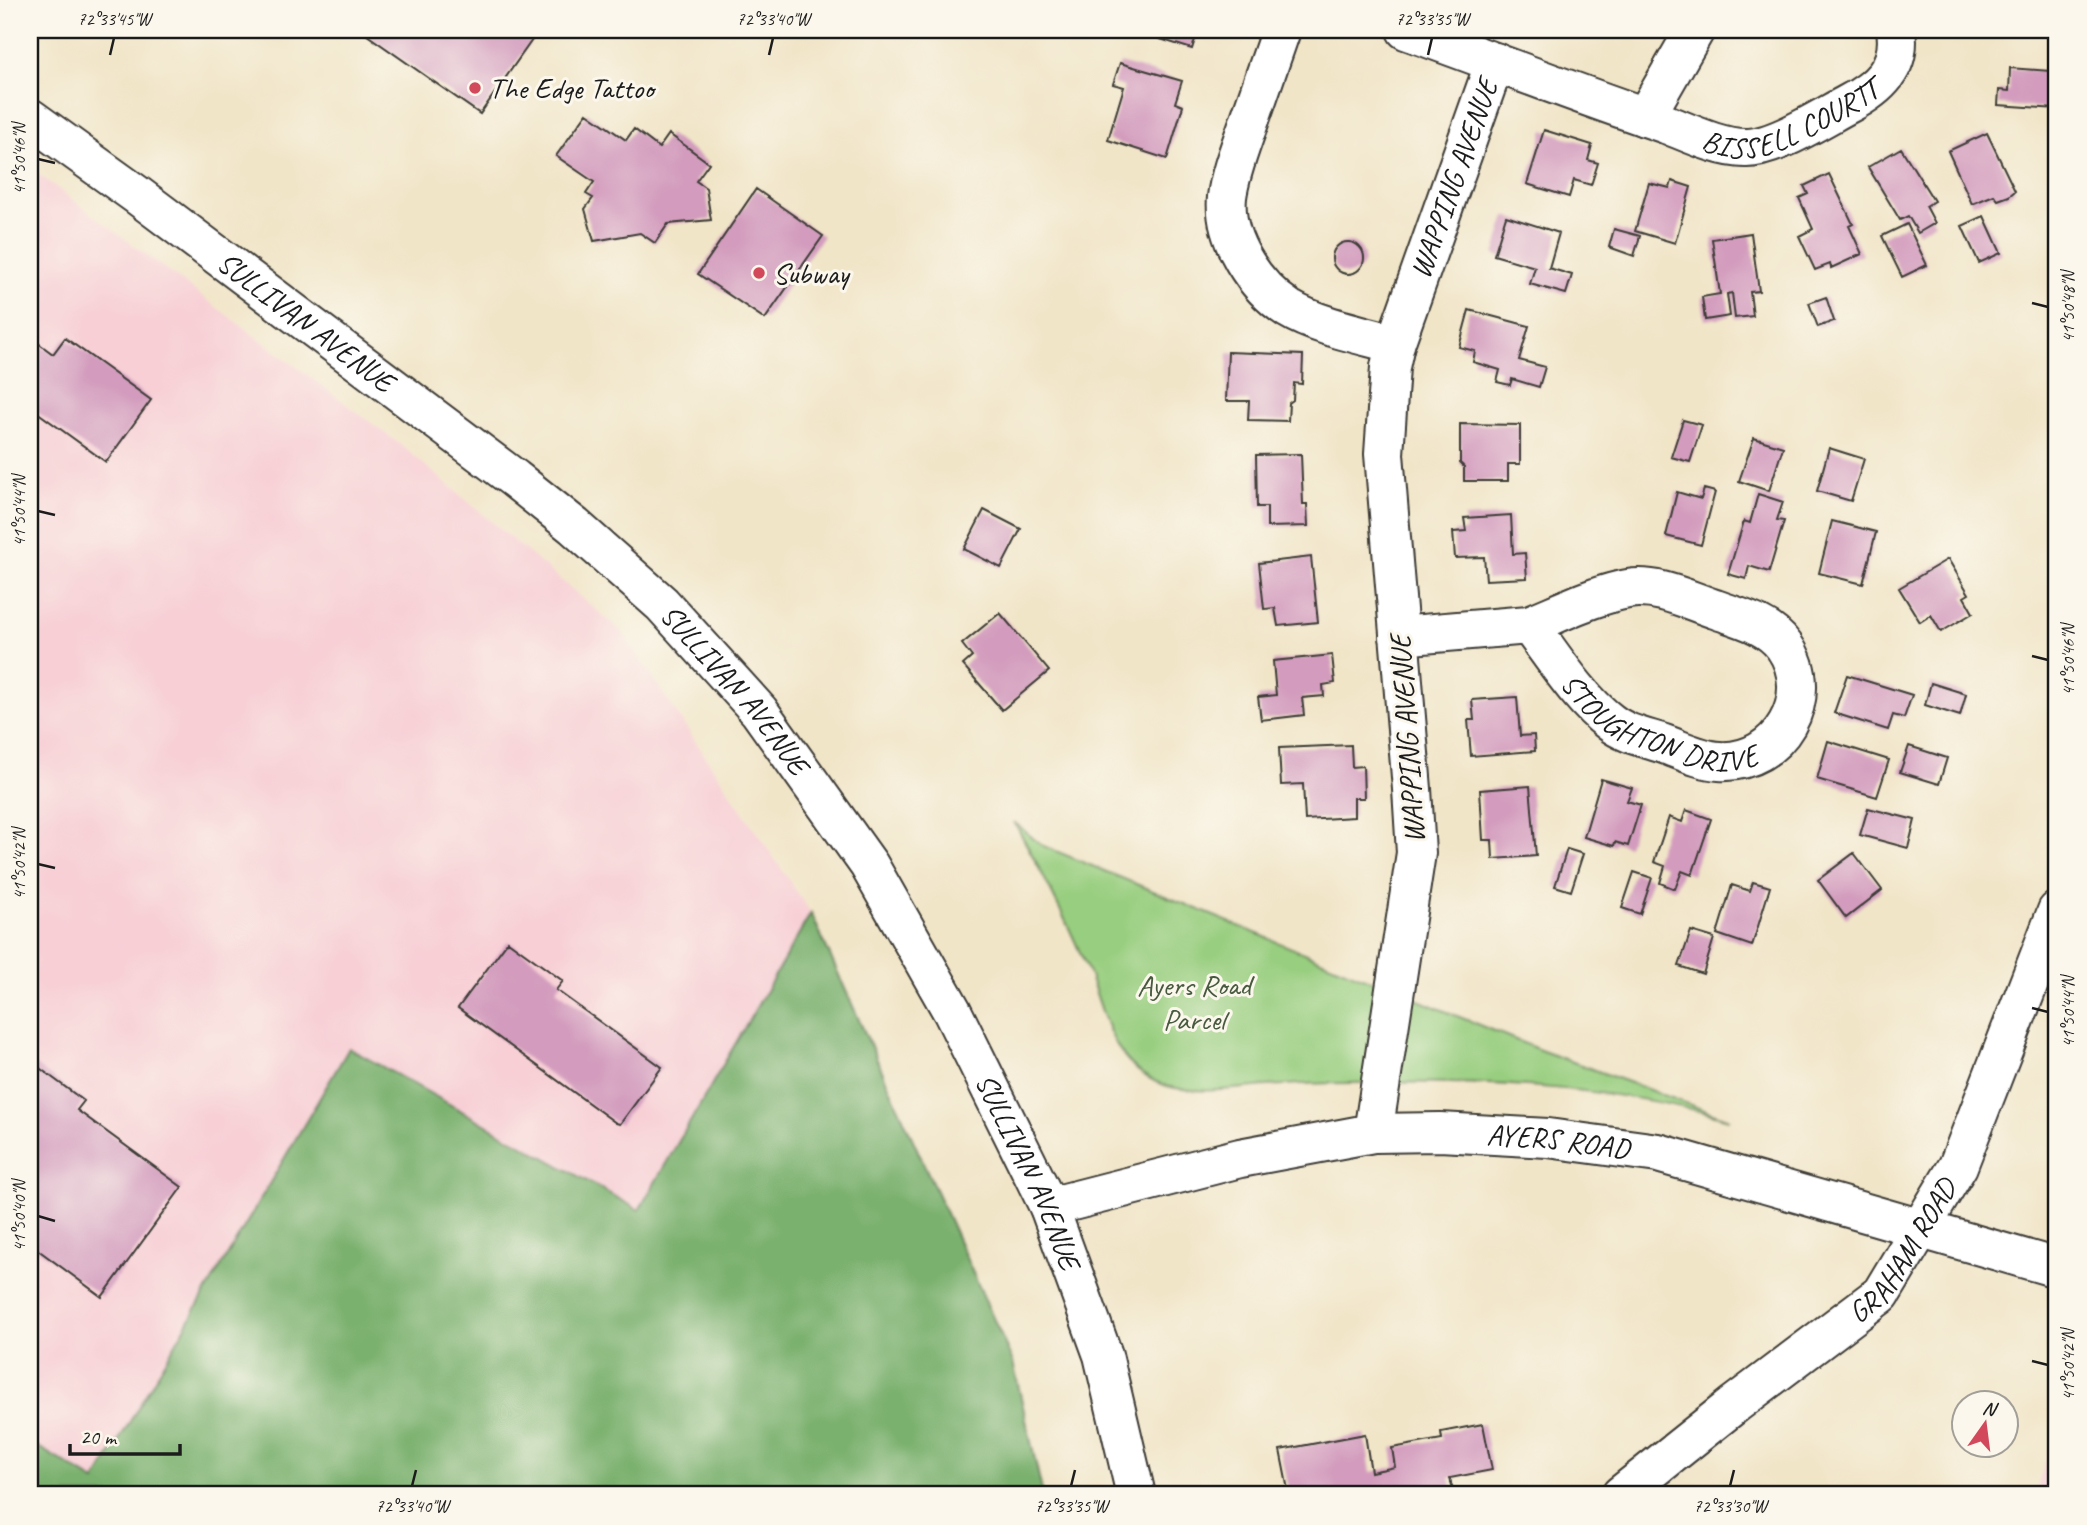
<svg xmlns="http://www.w3.org/2000/svg" width="2087" height="1525" viewBox="0 0 2087 1525" font-family="Caveat,sans-serif">
  <rect width="100%" height="100%" fill="#fbf7ec"/>
  <filter id="ink" filterUnits="userSpaceOnUse"><feTurbulence type="fractalNoise" baseFrequency=".0143" numOctaves="2"/><feDisplacementMap in="SourceGraphic" scale="14" xChannelSelector="R" yChannelSelector="G"/><feConvolveMatrix kernelMatrix="1 2 1 2 8 2 1 2 1" color-interpolation-filters="sRGB"/></filter>
  <filter id="wash" filterUnits="userSpaceOnUse"><feTurbulence type="fractalNoise" baseFrequency=".00686" numOctaves="4" result="noise"/><feDisplacementMap in="SourceGraphic" scale="28" xChannelSelector="R" yChannelSelector="G"/><feGaussianBlur stdDeviation="1.57" result="paint"/><feColorMatrix in="noise" values="0 0 0 0 0 0 0 0 0 0 0 0 0 0 0 0 0 1.4 0 .05"/><feComposite in="paint" operator="in"/></filter>
  <g filter="url(#wash)">
    <rect width="100%" height="100%" fill="#f1e5c8"/>
    <path fill="#f7cfd5" d="M30 168 402 446 621 631 811 913 639 1210 349 1048 94 1481 30 1442Z
      M2057 1422V1495H2035Z"/>
    <path fill="#98ce7f" stroke="#5a754e" stroke-width="2" d="M1014 822 1041 845 1540 1050 1729 1119C1607 1084 1477 1081 1351 1083 1323 1083 1295 1084 1266 1086 1239 1088 1210 1093 1182 1089 1163 1087 1144 1078 1131 1064 1105 1038 1100 997 1085 964 1064 915 1040 868 1014 822Z"/>
    <path fill="#7ab16e" stroke="#4b6645" stroke-width="2" d="M811 913 1013 1362 1043 1495H30V1442L95 1481 349 1048 639 1210Z"/>
    <g id="blocks">
      <path fill="#d39cbe" d="M360 30H539L480 114Z
        M1142 30H1198L1192 49 1141 33Z
        M2053 36 2057 37V109L1998 105 1999 90 2009 91 2010 68 2050 71Z
        M1120 63 1182 81 1175 103 1183 106 1167 159 1108 140 1124 87 1113 84Z
        M587 113 626 140 634 129 659 148 669 134 709 163 696 181 706 188 711 220 668 224 655 243 640 233 594 241 585 209 593 198 586 194 594 182 556 156Z
        M1544 130 1592 145 1588 160 1598 163 1591 185 1574 180 1569 197 1527 184Z
        M1987 133 2015 191 2009 196 1998 200 1994 195 1972 204 1948 151Z
        M1901 148 1934 201 1926 206 1935 223 1918 233 1908 216 1900 220 1868 167Z
        M1829 174 1853 224 1849 226 1862 254 1831 268 1830 264 1815 270 1799 236 1813 229 1799 198 1808 194 1804 186Z
        M1672 181 1691 187 1675 243 1635 231 1649 183 1670 188Z
        M756 189 823 236 765 319 698 274Z
        M1506 216 1559 233 1549 268 1572 275 1566 294 1530 284 1535 267 1494 255Z
        M1984 216 2001 253 1979 263 1962 226Z
        M1907 224 1927 265 1902 277 1882 236Z
        M1614 229 1640 236 1634 256 1609 247Z
        M1751 233 1759 291 1750 292 1753 316 1735 318 1732 293 1727 294 1730 316 1705 320 1702 297 1720 294 1712 239Z
        M1332 258a16 16 0 1 1 32 0a16 16 0 1 1-32 0Z
        M1826 297 1834 321 1818 327 1809 303Z
        M1469 310 1529 326 1519 360 1545 367 1539 387 1512 379 1510 385 1497 382 1500 370 1473 362 1475 351 1459 347Z
        M30 337 53 354 65 338 151 400 106 462 30 407V386L31 384 30 383Z
        M1228 352 1303 355 1302 384 1294 383 1293 400 1289 403 1288 421 1248 420 1249 401H1226Z
        M1683 420 1702 425 1690 462 1671 457Z
        M1460 424 1520 425V464H1508V481H1464V467L1460 463Z
        M1754 438 1783 447 1769 491 1739 481Z
        M1829 448 1864 459 1851 501 1817 491Z
        M1301 454 1303 504H1307L1308 526 1267 527V507H1257L1256 455Z
        M1704 489 1715 492 1701 545 1666 536 1677 492 1701 499Z
        M1758 494 1783 502 1777 520 1784 521 1769 572 1749 566 1746 579 1728 574 1744 521 1750 523Z
        M984 510 1021 529 1001 568 964 549Z
        M1511 515 1513 554 1525 553 1527 578 1486 580 1484 557 1455 558 1453 532 1466 531 1464 518Z
        M1832 521 1876 532 1863 584 1819 573Z
        M1311 557 1318 622 1278 626 1275 608 1264 609 1259 563Z
        M1948 559 1969 594 1964 597 1973 613 1941 632 1931 615 1920 622 1899 588Z
        M1000 613 1049 671 1002 710 963 665 972 657 962 644Z
        M1332 655 1335 683 1323 685 1324 696 1302 698 1304 715 1261 720 1258 697 1276 695 1273 661Z
        M1847 675 1912 695 1904 718 1893 715 1888 730 1834 713Z
        M1931 683 1966 694 1960 716 1925 705Z
        M1517 697 1520 736 1534 735 1535 751 1471 756 1468 720H1474L1472 700Z
        M1828 741 1889 760 1877 797 1817 779Z
        M1351 745 1352 767 1363 766 1364 798H1354V817L1305 820 1303 784 1281 785 1279 748Z
        M1909 746 1947 758 1939 784 1900 772Z
        M1601 779 1632 788 1627 801 1641 805 1628 846 1615 842 1614 846 1584 837Z
        M1530 786 1536 856 1493 859 1492 840H1483L1480 790Z
        M1868 808 1915 820 1908 848 1860 835Z
        M1686 810 1711 819 1692 875 1682 871 1675 889 1660 883 1665 866 1654 862 1669 817 1682 822Z
        M1567 849 1583 854 1571 891 1555 886Z
        M1854 853 1882 890 1846 918 1818 880Z
        M1634 872 1652 878 1640 914 1622 908Z
        M1753 882 1770 887 1752 946 1717 934 1732 885 1750 891Z
        M1691 931 1714 938 1703 974 1679 966Z
        M508 941 563 981 556 990 662 1067 620 1124 616 1123 458 1008Z
        M30 1061 84 1101 77 1110 182 1187 102 1297 30 1244Z
        M1483 1424 1492 1470 1450 1478 1454 1495H1289L1280 1450 1365 1434 1371 1472 1395 1467 1392 1448 1442 1439 1441 1432Z"/>
    </g>
  </g>
  <g filter="url(#ink)">
    <use href="#blocks" fill-opacity="0" stroke="#3c3a36" stroke-width="2"/>
    <g fill="none" stroke-linecap="round" stroke-linejoin="round">
      <defs>
        <g id="minor">
          <path d="M1281 30C1270 62 1259 94 1248 125 1240 148 1230 173 1227 197 1223 239 1255 287 1289 309 1317 326 1364 335 1395 344"/>
          <path id="s1" d="M1406 30C1493 61 1579 95 1666 124 1689 133 1722 149 1747 148 1775 148 1823 117 1848 104 1879 88 1902 67 1896 30"/>
          <path d="M1645 117 1695 30"/>
          <path id="s2" d="M1399 636 1529 625C1552 655 1580 700 1610 722 1625 734 1646 738 1664 744 1681 750 1701 760 1719 761 1779 765 1819 696 1784 646 1768 624 1740 618 1715 609 1688 600 1657 584 1628 589 1597 594 1559 613 1529 625"/>
          <path id="s3" d="M1373 1133 1416 853 1412 789 1384 454 1390 367 1395 344 1495 62"/>
          <path id="s4" d="M1049 1207 1240 1158 1373 1133 1440 1132 1548 1138 1658 1153 2057 1268"/>
          <path id="s5" d="M1621 1495 1735 1404 1881 1294 1958 1166 2057 911"/>
        </g>
        <g id="major">
          <path id="s6" d="M30 118 137 195 515 479 574 526 662 604 759 711 869 865 952 1011 1049 1207 1103 1355 1136 1495"/>
        </g>
      </defs>
      <use href="#minor" stroke="#3c3a36" stroke-width="42"/>
      <use href="#major" stroke="#3c3a36" stroke-width="42"/>
      <use href="#minor" stroke="#fff" stroke-width="38"/>
      <use href="#major" stroke="#fff" stroke-width="38"/>
    </g>
  </g>
  <path fill="none" stroke="#1c1c1c" stroke-width="2.5" d="M110 55 114 38M769 55 773 38M1428 55 1432 38M38 159 55 163M2032 303 2048 307M38 511 55 515M2032 656 2048 660M38 864 55 868M2032 1008 2048 1012M38 1216 55 1221M2032 1361 2048 1365M412 1486 416 1470M1071 1486 1075 1470M1730 1486 1734 1470"/>
  <g fill="#d1495b" stroke="#fbf7ec" stroke-width="2.5">
    <circle cx="475" cy="88" r="7"/>
    <circle cx="759" cy="273" r="7"/>
  </g>
  <g text-anchor="middle" stroke-width="6" stroke-linejoin="round" paint-order="stroke">
    <g font-size="30" fill="#1c1c1c" stroke="#fbf7ec" text-anchor="start">
      <text x="489" y="98">The Edge Tattoo</text>
      <text x="773" y="283">Subway</text>
    </g>
    <g font-size="30" fill="#1c1c1c" stroke="#fbf7ec">
      <text dy="10" stroke="none"><textPath href="#s1" startOffset="411">BISSELL COURTT</textPath></text>
      <text dy="10" stroke="none"><textPath href="#s3" startOffset="970">WAPPING AVENUE</textPath></text>
      <text dy="10" stroke="none"><textPath href="#s6" startOffset="343">SULLIVAN AVENUE</textPath></text>
      <text dy="10" stroke="none"><textPath href="#s6" startOffset="910">SULLIVAN AVENUE</textPath></text>
      <text dy="10" stroke="none"><textPath href="#s2" startOffset="304">STOUGHTON DRIVE</textPath></text>
      <text transform="translate(1407 739) rotate(-94)" y="10">WAPPING AVENUE</text>
      <text dy="10" stroke="none"><textPath href="#s4" startOffset="518">AYERS ROAD</textPath></text>
      <text dy="10" stroke="none"><textPath href="#s6" startOffset="1477">SULLIVAN AVENUE</textPath></text>
      <text dy="10" stroke="none"><textPath href="#s5" startOffset="376">GRAHAM ROAD</textPath></text>
    </g>
    <g font-size="30" fill="#475a3f" stroke="#fbf7ec">
      <text x="1194" y="995">Ayers Road<tspan x="1194" dy="34">Parcel</tspan></text>
    </g>
  </g>
  <rect width="2087" height="1525" fill="none" stroke="#fbf7ec" stroke-width="77"/>
  <g transform="translate(1985 1424) rotate(14)"><circle r="33" fill="#fbf7ec" stroke="#a29f99" stroke-width="2"/>
  <path d="M0-5L12 26L0 18L-12 26Z" fill="#d1495b"/>
  <text y="-10" font-size="19" font-weight="bold" text-anchor="middle" fill="#1c1c1c">N</text>
  </g>
  <path d="M70 1444v10h110v-10" fill="none" stroke="#1c1c1c" stroke-width="3.5"/>
  <text x="80" y="1444" font-size="21" fill="#1c1c1c" stroke="#fbf7ec" stroke-width="5" paint-order="stroke">20 m</text>
  <rect x="38" y="38" width="2010" height="1448" fill="none" stroke="#1c1c1c" stroke-width="2.5"/>
  <g font-size="18" text-anchor="middle" fill="#1c1c1c">
    <text x="114" y="25">72°33'45"W</text>
    <text x="773" y="25">72°33'40"W</text>
    <text x="1432" y="25">72°33'35"W</text>
    <text transform="translate(19 159) rotate(-90)" y="6">41°50'46"N</text>
    <text transform="translate(2068 307) rotate(-90)" y="6">41°50'48"N</text>
    <text transform="translate(19 511) rotate(-90)" y="6">41°50'44"N</text>
    <text transform="translate(2068 660) rotate(-90)" y="6">41°50'46"N</text>
    <text transform="translate(19 864) rotate(-90)" y="6">41°50'42"N</text>
    <text transform="translate(2068 1012) rotate(-90)" y="6">41°50'44"N</text>
    <text transform="translate(19 1216) rotate(-90)" y="6">41°50'40"N</text>
    <text transform="translate(2068 1365) rotate(-90)" y="6">41°50'42"N</text>
    <text x="412" y="1512">72°33'40"W</text>
    <text x="1071" y="1512">72°33'35"W</text>
    <text x="1730" y="1512">72°33'30"W</text>
  </g>
</svg>
